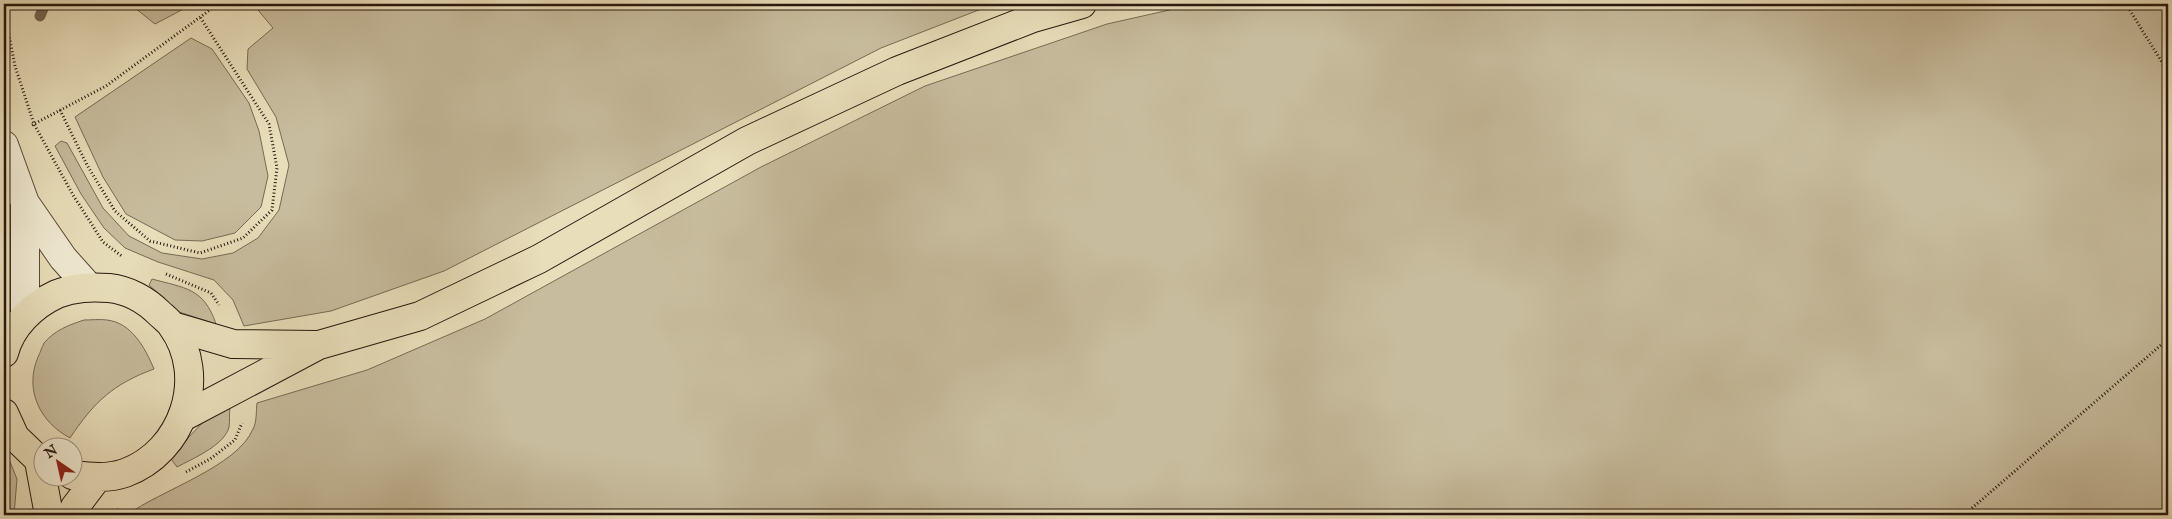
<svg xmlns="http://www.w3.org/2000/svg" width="2172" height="519" viewBox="0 0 2172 519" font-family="'IM FELL English',serif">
  <rect width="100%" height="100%" fill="#e8deba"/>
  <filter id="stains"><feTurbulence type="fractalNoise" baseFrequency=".004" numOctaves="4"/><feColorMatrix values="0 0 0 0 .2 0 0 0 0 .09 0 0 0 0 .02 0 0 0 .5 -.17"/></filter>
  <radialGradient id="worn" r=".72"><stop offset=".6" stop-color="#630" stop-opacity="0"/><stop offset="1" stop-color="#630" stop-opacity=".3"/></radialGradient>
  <path fill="#c7bc9d" stroke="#786955" d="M130 4H193L155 24Z
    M253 4H994L881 48 444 271 331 311 244 326 233 300 214 280 158 262 125 248 104 228 81 194 55 146 61 141 67 143 103 208 129 236 162 253 202 259 233 253 258 238 279 210 289 165 276 117 247 69 248 49 273 28Z
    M1196 4H2168V515H127C161 490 237 467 253 429 257 422 256 411 257 403L367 370 485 319 761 167 925 86 1107 24Z
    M191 38 212 49 249 103 259 131 268 176 261 207 235 233 202 241 175 240 126 214 103 177 75 117Z
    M152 279C185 288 204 288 216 324L179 312 149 285Z
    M84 320C91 320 100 319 107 320 132 323 145 348 154 369 113 384 94 402 70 438 40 422 24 390 38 357 40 353 42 347 44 343 55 330 69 325 84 320Z
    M230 408C229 414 230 421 229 427 225 445 192 459 177 467L171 459 188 438 205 420Z
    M4 447 17 479 14 515H4Z"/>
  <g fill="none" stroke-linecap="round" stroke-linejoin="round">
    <path stroke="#746551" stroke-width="11" d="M40 16 45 4"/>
    <defs>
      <path id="tertiary" d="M4 145 25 203 63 258 88 286
        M25 316V203"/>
      <path id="primary" d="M172 326 233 344 317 345
        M4 353C11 326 33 305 57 294 75 287 91 287 109 288 128 290 146 300 159 313 163 317 169 321 172 326 209 377 183 452 125 473 108 479 90 477 72 475
        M4 413 15 437 42 463
        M183 417 319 345 420 316 539 259 747 141 897 71 1033 18 1082 4
        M39 461 49 515
        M71 515 75 507 97 478"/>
    </defs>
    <use href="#tertiary" stroke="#584838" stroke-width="30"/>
    <use href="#primary" stroke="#28160d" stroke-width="30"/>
    <path stroke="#28160d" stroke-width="3" stroke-dasharray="1 2.5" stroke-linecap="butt" d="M2126 4 2168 72
      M4 10 15 66 34 124 73 195 103 242 123 257
      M60 110 87 165 115 211 150 241 200 253 243 238 272 210 277 168 269 124 200 17
      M32 125 106 86 218 4
      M166 274 211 293 219 305
      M186 472 210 459 235 440 242 423
      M113 515 120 508
      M1964 515 2168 339"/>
    <use href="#tertiary" stroke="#f0ead2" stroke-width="28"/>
    <use href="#primary" stroke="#e8deba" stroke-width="28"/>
  </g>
  <rect width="2172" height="519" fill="none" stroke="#e8deba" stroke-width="20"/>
  <rect x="5" y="5" width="2162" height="509" fill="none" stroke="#28160d" stroke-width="2.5"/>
  <rect x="10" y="10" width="2152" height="499" fill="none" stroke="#28160d"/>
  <g transform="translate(58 462) rotate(326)"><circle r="24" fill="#f0ead2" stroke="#a09583"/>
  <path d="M0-4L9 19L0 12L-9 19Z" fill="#8f2418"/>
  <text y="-8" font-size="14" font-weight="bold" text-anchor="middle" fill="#28160d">N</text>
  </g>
  <rect width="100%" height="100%" filter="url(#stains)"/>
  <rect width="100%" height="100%" fill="url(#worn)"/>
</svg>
